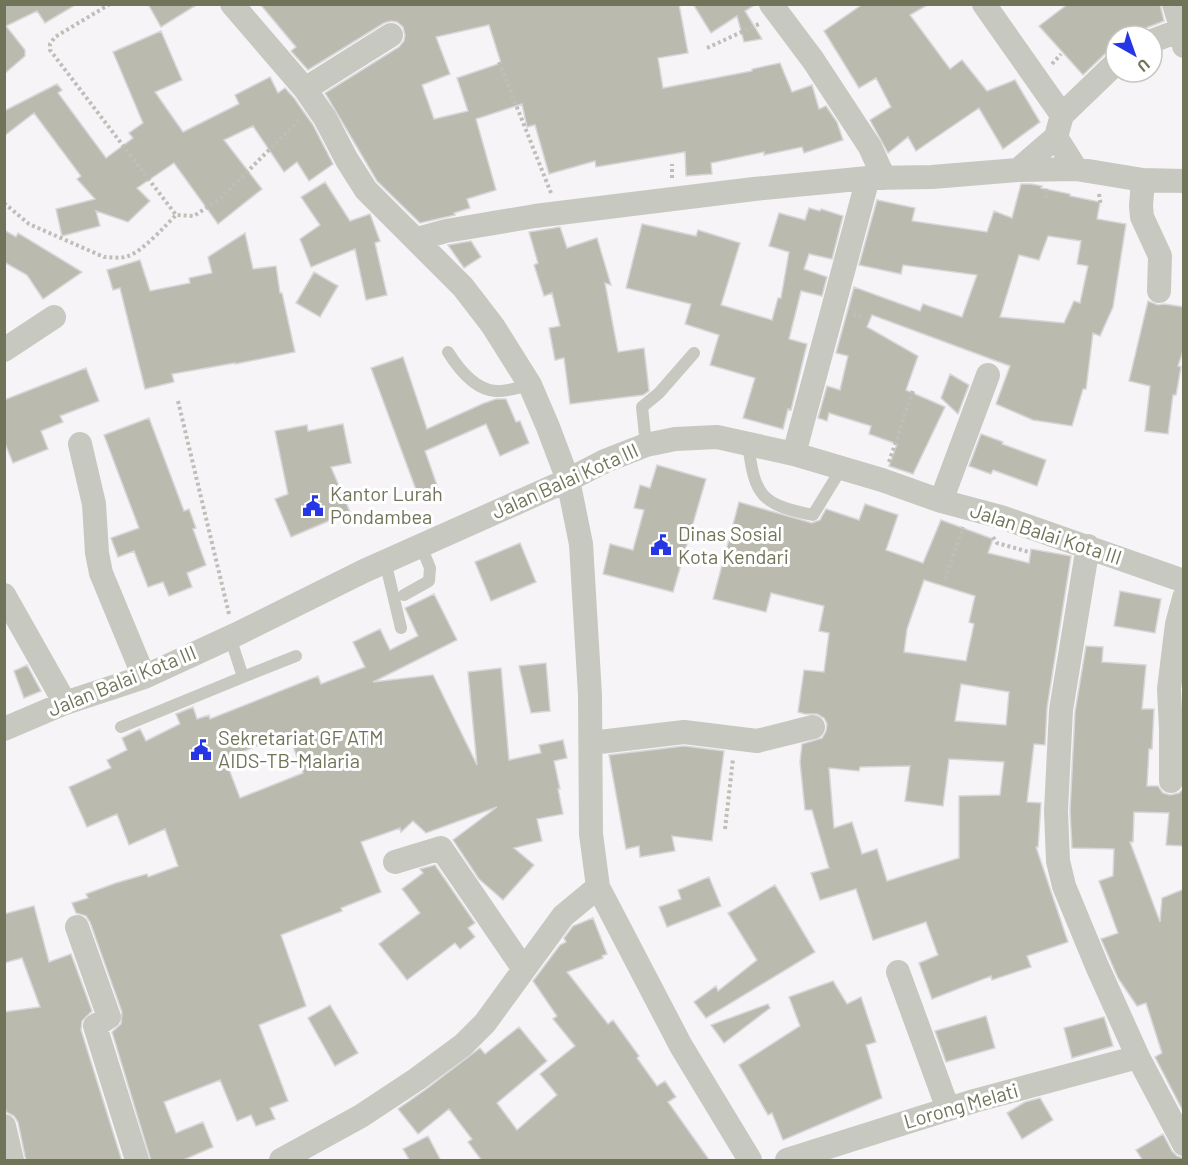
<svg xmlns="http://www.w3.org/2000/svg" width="1188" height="1165" viewBox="0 0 1188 1165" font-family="Barlow,sans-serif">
  <rect width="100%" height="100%" fill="#f6f4f7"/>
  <path fill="#babaae" stroke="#d8d6d9" stroke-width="1.5" fill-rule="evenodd" d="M4 4H77L45 23 37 11 6 26 25 50V56L4 74Z
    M148 4H198L161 27Z
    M260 4H679L688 53 658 58 663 88 752 71V69L780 63 792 92 812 85 819 109 826 106 837 122 843 140 804 153 802 147 764 155V152L711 163 712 174 686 176 685 152 596 167 595 161 549 174 535 125 527 127 522 104 476 119 496 190 467 199 470 208 454 213 455 215 420 223 377 181 325 93 399 47 404 41 405 35 403 27 397 22 391 21 384 23 308 70 291 51 296 47ZM489 25 501 63 457 78 468 111 434 119 422 85 450 74 436 37Z
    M693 4H756L745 11 762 39 744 42 737 16 711 33Z
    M863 4H929L910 15 950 69 962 60 987 91 1015 80 1040 122 1003 149 979 108 916 151 908 137 888 153 870 120 891 107 876 78 859 88 824 31Z
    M1068 4H1160L1164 21 1146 28 1139 36H1116V49L1106 53 1083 75 1039 26Z
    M161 31 182 80 155 92 183 132 239 104 235 95 270 77 278 93 285 88 294 98 313 125 333 164 309 181 297 162 284 172 253 126 224 140 262 189 218 224 174 163 137 188 150 201 128 222 96 211 100 226 62 236 56 209 95 199 77 179 81 176 34 113 4 136V111L57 84 62 90 58 93 106 158 133 138 129 133 143 123 113 52Z
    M325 182 350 221 370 214 380 241 375 243 387 295 366 300 355 249 311 267 300 239 320 225 301 197Z
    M1021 184H1031L1042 186 1041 188 1070 194V196L1100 202 1097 219 1126 224 1113 307 1100 336 1093 333 1086 389H1083L1072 426 1033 420 996 404 1010 366 872 315 867 327 918 356 906 390 945 407 913 474 889 466 897 444 869 434 871 426 829 413 827 421 818 418 827 386 840 390 848 356 836 353 854 287 920 311 923 304 962 317 977 275 903 265 901 274 859 265 877 200 915 208 912 221 987 232 994 211 1012 218ZM1048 236 1081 241 1077 264 1088 266 1080 303 1074 301 1064 323 1000 317 1019 255 1039 260Z
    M809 208 820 211 821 209 843 216 832 259 809 254 804 269 827 277 822 296 801 291 789 339 807 344 791 410 788 409 783 429 743 418 755 378 710 365 719 335 685 324 691 304 626 288 642 224 696 236 698 230 740 243 721 305 772 320 778 298H781L789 252 769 246 779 213 805 220Z
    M560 227 567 248 597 238 611 285 605 283 618 352 644 348 649 391 643 395 570 404 564 358 555 360 549 328 560 326 552 293 544 296 534 265 538 263 529 232Z
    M4 230 16 237 18 233 82 272 43 299 27 275 4 262Z
    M245 233 253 269 276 266 280 293H282L295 352 235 364V363L172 374 174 382 145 389 120 288 113 290 107 270 140 260 150 291 190 283 189 278 212 273 208 257Z
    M471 241 481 257 464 268 448 245Z
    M314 272 338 286 320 317 296 303Z
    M1148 301 1158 305 1164 304 1184 307V348L1178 366 1181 367 1176 395H1173L1168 434 1145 431 1150 386 1129 381Z
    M403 357 427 429 482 404 496 399H506L516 422 520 421 529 443 500 456 486 424 434 447 425 451 438 488 418 495 371 368Z
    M86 368 99 401 60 416 63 422 41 431 48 449 13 463 4 441V400Z
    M950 374 969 385 958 414 941 398Z
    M149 418 184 511 189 509 196 528 193 529 206 565 187 573 192 587 169 596 163 582 148 587 134 551 118 557 111 538 139 528 104 435Z
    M343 424 351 463 331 467 350 512 291 537 275 499 288 494 275 431 307 425 308 431Z
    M981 434 1003 442 1002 444 1046 460 1037 486 993 470 991 474 969 466Z
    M657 465 706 479 673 592 603 574 610 544 633 550 644 510 634 508 640 485 650 488Z
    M739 502 812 523 820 520 826 509 859 520 865 504 898 515 886 550 923 563 941 520 993 539 988 553 1029 563 1031 549 1071 556 1047 708 1045 745 1034 744 1027 802 1041 803 1038 847H1036L1068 942 1027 956 1031 967 992 980 991 976 932 999 919 963 938 955 926 922 873 940 856 889 820 900 811 873 829 868 812 810H805L800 762 802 744 822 738 826 731 827 724 824 718 817 714H805L798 712 804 670 824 672 829 633 819 631 824 606 771 593 766 612 713 599ZM924 580 975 596 969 622 974 624 966 661 904 652 907 629ZM961 684 1009 692 1006 725 955 721ZM949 759 1004 762 1000 795 959 796V858L887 881 877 849 862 854 852 822 834 828 829 768 859 771 860 767 910 766 905 801 943 806Z
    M520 543 536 582 491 601 475 562Z
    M1120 591 1161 599 1155 633 1114 626Z
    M434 594 457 640 373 682 433 675 477 765 468 672 501 668 509 760 541 753 539 745 563 740 567 758 554 761 560 789H558L563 814 537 819 542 841 514 848 534 865 503 900 479 879 453 840 497 807 426 833 413 821 401 832 400 828 361 842 381 892 341 908 342 911 281 935 306 1006 259 1025 288 1101 270 1108 275 1119 256 1126 251 1115 237 1121 220 1080 164 1102 176 1133 203 1122 213 1147 181 1161H151L112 1032 121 1024 122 1012 90 922 86 916 76 913 72 903 88 898 86 894 116 883 147 874 148 877 178 866 165 829 129 845 117 814 87 827 69 787 111 768 107 760 127 750 122 738 140 729 146 741 180 724 176 714 193 707 197 719 209 715 210 719 318 676 321 684 365 667 353 642 380 629 390 650 418 636 405 608ZM288 733 303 773 240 798 225 759Z
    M1086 646 1103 647 1102 662 1146 665 1142 709H1154L1152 749H1149L1147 786H1158L1163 793 1170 795 1179 793 1184 788V846L1166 845 1169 813 1134 812 1133 842H1130L1160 922 1162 898 1184 889V1113L1155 1057 1162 1053 1146 1003 1137 1006 1118 978 1101 939 1118 933 1099 881 1113 876 1114 849 1072 848 1070 811 1075 712Z
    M546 663 550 711 531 713 519 666Z
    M27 665 41 691 24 698 14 671Z
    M684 746 724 751 712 841 672 836 675 851 640 857 639 846 626 849 609 755Z
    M435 865 475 923 468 928 475 937 460 949 455 943 407 980 379 944 420 913 402 889 423 873 420 869Z
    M709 877 721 906 667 927 659 907 681 899 678 890Z
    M775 885 815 952 706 1018 694 1002 716 986 718 991 757 960 728 913Z
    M34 906 49 962 71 954 92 1011 82 1021 81 1030 122 1161H26L18 1122 14 1116 6 1112 4 1098V1012L40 1007 22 958 4 963V914Z
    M593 918 607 954 602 956 603 958 567 972 608 1024 613 1020 639 1056 637 1058 657 1086 665 1081 676 1097 668 1102 710 1161H482L468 1142 472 1139 449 1109 418 1134 398 1109 425 1090 480 1048 485 1054 519 1027 547 1061 497 1103 517 1130 557 1095 540 1074 575 1046 553 1019 557 1016 533 981 560 945 566 942 564 938 573 926Z
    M833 981 847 1004 861 997 876 1042 866 1045 882 1098 783 1140 772 1113 768 1115 739 1065 800 1026 789 997Z
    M768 1004 770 1008 724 1043 711 1025Z
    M330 1005 358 1053 335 1066 308 1018Z
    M986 1016 995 1048 946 1062 935 1031Z
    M1104 1017 1113 1046 1072 1058 1064 1028Z
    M1040 1098 1053 1120 1022 1139 1007 1113 1025 1102Z
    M1163 1134 1172 1151 1177 1156 1184 1158V1161H1143L1136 1150Z
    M428 1136 441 1161H410L403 1149Z"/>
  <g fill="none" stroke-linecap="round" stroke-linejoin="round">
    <path stroke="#bebfb8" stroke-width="4" stroke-dasharray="3 3" stroke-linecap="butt" d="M110 4 55 37 50 44V50L176 215 194 216 221 198 300 119
      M707 48 759 24
      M499 62 551 193
      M1052 64 1061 54
      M672 178V164
      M1099 194 1101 206
      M1046 198V189
      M4 203 29 224 104 257C112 257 121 259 128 256 142 252 166 225 176 215
      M853 315 864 317
      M178 401 229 614
      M889 462 913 391
      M993 537 997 543 1029 552
      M945 579 963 527
      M725 829 733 759"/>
    <path stroke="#c7c8c0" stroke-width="12" d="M448 352C458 368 475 390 496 391 506 392 519 387 530 385
      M748 444C755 496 760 504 813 515L841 469
      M646 445 642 407 659 393 694 353
      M385 561 401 628
      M404 595 429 581 430 568 421 546
      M230 637 243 677 296 656
      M121 727 243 677"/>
    <path stroke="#c7c8c0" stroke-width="24" d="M232 4 305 89 325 118 347 160 366 190 463 287 493 326 530 385 548 427 568 480 581 544 590 695 591 834 598 887 681 1046 750 1160
      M771 4 813 60 870 147 884 178
      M984 4 1062 115 1056 137 1076 169
      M1174 4 1182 30 1184 46
      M1152 41 1184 29
      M305 89 391 35
      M1062 115 1116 63
      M1018 170 1056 137
      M1143 180 1141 206 1142 217 1160 256 1159 291
      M417 239 446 231 535 216 754 189 868 178 932 177 1018 170 1076 169 1143 180 1184 181
      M4 350 54 317
      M80 444 94 504 97 553 101 573 144 677
      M794 454 868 178
      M941 501 988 375
      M1088 546 1061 710 1056 811 1058 861 1064 886 1097 966 1138 1057 1184 1144
      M4 595 65 703
      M4 729 65 703 144 677 235 635 364 571 568 480 605 461 646 445 675 439 717 437 794 454 882 480 941 501 1001 517 1184 581
      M591 743 684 732 757 741 813 727
      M1171 781V729L1169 689 1177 624 1184 598
      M395 862 441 848 523 968
      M77 927 109 1017 95 1026 137 1160
      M898 972 948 1109
      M4 1126 12 1160
      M281 1160 361 1116 417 1079 463 1045 485 1023 563 916 598 887
      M787 1160 974 1101 1138 1057"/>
  </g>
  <defs>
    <symbol id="civic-bare" viewBox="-9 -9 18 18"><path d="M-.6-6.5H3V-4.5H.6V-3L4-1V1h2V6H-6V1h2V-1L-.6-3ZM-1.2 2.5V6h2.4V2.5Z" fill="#2736e4" stroke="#fff" stroke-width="2.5" paint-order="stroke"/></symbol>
  </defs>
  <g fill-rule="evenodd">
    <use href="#civic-bare" x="298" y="491" width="30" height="30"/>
    <use href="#civic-bare" x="646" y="530" width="30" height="30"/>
    <use href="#civic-bare" x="186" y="735" width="30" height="30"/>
  </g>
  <g text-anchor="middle" stroke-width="6" stroke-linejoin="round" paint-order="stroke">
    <g font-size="20" fill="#707459" stroke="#fff">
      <text transform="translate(565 481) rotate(-24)" y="7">Jalan Balai Kota III</text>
      <text transform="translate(1046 534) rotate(18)" y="7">Jalan Balai Kota III</text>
      <text transform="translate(122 681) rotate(-22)" y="7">Jalan Balai Kota III</text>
      <text transform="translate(961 1106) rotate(-16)" y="7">Lorong Melati</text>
    </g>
    <g font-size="20" fill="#707459" stroke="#fff" text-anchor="start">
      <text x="330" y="501">Kantor Lurah<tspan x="330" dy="23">Pondambea</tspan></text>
      <text x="678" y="541">Dinas Sosial<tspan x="678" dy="23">Kota Kendari</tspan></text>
      <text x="218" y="745">Sekretariat GF ATM<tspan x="218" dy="23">AIDS-TB-Malaria</tspan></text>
    </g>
  </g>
  <rect width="1188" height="1165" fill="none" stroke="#707459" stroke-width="12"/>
  <g transform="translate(1134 54) rotate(140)"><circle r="28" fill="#ffffff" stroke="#c6c7bd" stroke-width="1.5"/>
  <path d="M0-4.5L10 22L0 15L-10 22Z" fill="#2736e4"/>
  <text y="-9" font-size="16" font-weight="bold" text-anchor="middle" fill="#707459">U</text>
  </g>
</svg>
